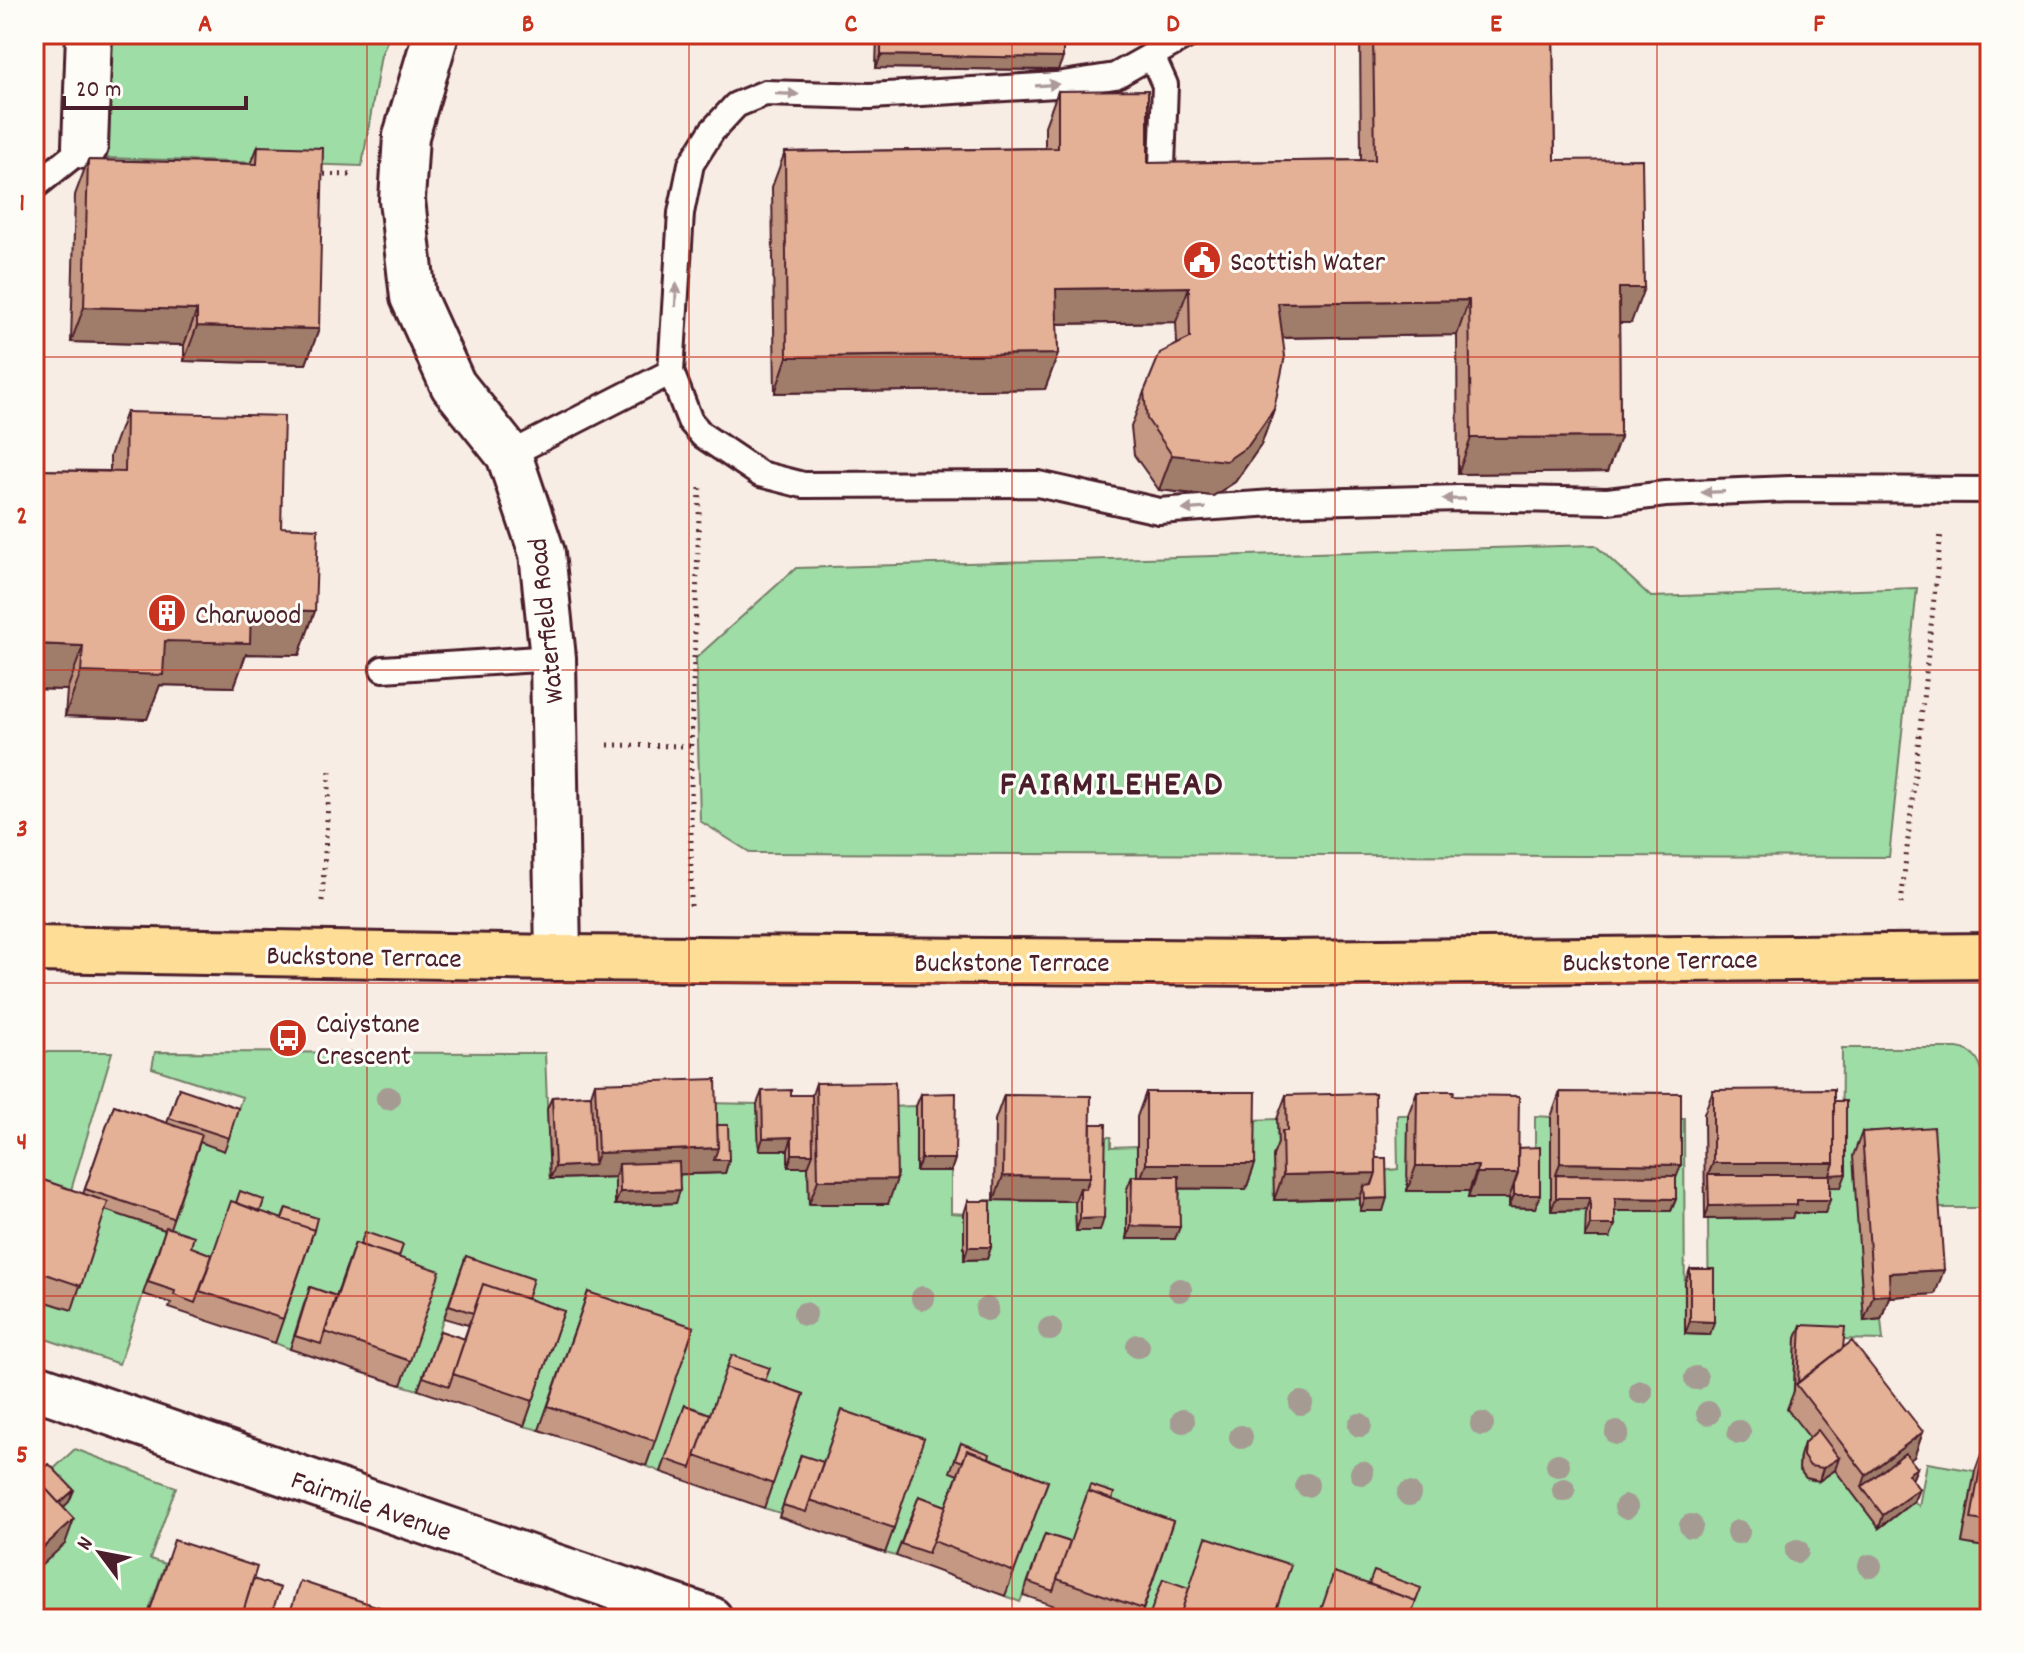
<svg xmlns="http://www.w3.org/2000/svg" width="2024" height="1653" viewBox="0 0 2024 1653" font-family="Dekko,sans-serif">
  <rect width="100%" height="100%" fill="#f8ede4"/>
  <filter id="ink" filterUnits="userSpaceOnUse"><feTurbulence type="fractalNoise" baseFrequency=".0125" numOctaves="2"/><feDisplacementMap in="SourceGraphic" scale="16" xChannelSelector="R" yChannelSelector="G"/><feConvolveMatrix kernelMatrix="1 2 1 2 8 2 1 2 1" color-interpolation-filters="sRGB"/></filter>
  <g filter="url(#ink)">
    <path fill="#9edda6" stroke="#747e68" stroke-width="2" d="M108 34H390L381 55 362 166 104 158Z
      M1595 545 1651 597 1917 588 1889 857 751 853 700 821 696 658 796 568Z
      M1842 1048H1957C1975 1050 1980 1061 1984 1077L1982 1208H1930L1864 1320 1881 1319 1883 1340 1796 1338 1793 1403 1788 1409 1814 1443 1800 1456C1796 1471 1806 1486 1823 1478 1824 1478 1833 1471 1835 1470L1879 1528 1914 1501 1919 1506 1927 1463 1975 1471 1962 1543 1990 1548V1619H1410L1369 1585 1326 1597 1317 1619H1272L1185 1600 1148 1619H1139L1065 1555 1023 1595 1020 1602 1005 1596 958 1475 942 1519 914 1509 896 1556 885 1553 915 1463 833 1435 818 1475 797 1468 780 1513 764 1508 795 1419 705 1427 680 1418 661 1472 646 1466 684 1352 539 1430 524 1426 555 1336 461 1269 418 1390 401 1385 346 1268 332 1309 305 1300 290 1349 275 1343 313 1231 208 1267 162 1240 119 1364 34 1335V1298L72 1310 34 1205V1052H112L69 1197 168 1231 162 1136 234 1121 242 1097 152 1068 155 1052 545 1053 550 1179 615 1177 616 1205 675 1203 674 1175 725 1172 708 1138 707 1103 757 1104 759 1150H788V1167H808L809 1204 886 1107 916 1106V1171H951V1213L964 1214V1260L987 1259 986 1200 1075 1201 1076 1231 1101 1137H1111V1147L1137 1146V1188L1127 1189V1239L1175 1189 1246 1188 1251 1120 1277 1119 1278 1155 1274 1200 1360 1198 1361 1211 1383 1210 1382 1171 1398 1169 1397 1115H1408V1191H1469L1509 1198V1207H1535V1116L1551 1117V1210H1586V1237L1611 1211 1672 1118H1684L1685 1333 1709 1335 1708 1219 1792 1213H1825L1826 1187H1841Z
      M75 1449 176 1487 150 1559 165 1564 146 1619H34V1572L45 1477Z"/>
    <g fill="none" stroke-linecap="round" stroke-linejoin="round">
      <defs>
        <path id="service" d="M1190 34 1115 76 1056 85 870 96 765 93 736 105 712 131 691 164 681 213 671 372 690 421 702 435 760 474 803 485 1038 484 1159 511 1273 503 1460 498 1608 501 1665 494 1791 489 1990 490
          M1152 56 1165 85 1162 166
          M34 187 85 146
          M509 455 671 372
          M383 669 553 658"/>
        <path id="minor" d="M436 34 406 136 402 200 413 297 453 385 509 455 542 553 553 658 558 958
          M85 146 89 34
          M34 1386 541 1562 710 1619"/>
        <path id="primary" d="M34 949 558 958 1278 963 1990 956"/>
      </defs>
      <use href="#service" stroke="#4a1f2b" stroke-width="30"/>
      <use href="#minor" stroke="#4a1f2b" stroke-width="50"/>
      <use href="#primary" stroke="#4a1f2b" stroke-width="50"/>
      <path stroke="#4a1f2b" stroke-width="5" stroke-dasharray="2 6" stroke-linecap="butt" d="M316 174 350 175
        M608 745 691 746
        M322 901 330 771
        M1901 904 1941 533
        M691 906V746L700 488"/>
      <use href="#service" stroke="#fdfcf7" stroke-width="24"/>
      <use href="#minor" stroke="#fdfcf7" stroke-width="44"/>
      <use href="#primary" stroke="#fedd96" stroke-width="44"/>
    </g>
    <g fill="#a69b93">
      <circle cx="388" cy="1098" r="12"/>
      <circle cx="1180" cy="1290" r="12"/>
      <circle cx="923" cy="1298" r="12"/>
      <circle cx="987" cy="1309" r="12"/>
      <circle cx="805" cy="1314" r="12"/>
      <circle cx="1050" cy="1329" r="12"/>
      <circle cx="1138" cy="1346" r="12"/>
      <circle cx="1696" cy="1378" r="12"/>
      <circle cx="1641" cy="1392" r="12"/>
      <circle cx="1301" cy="1403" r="12"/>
      <circle cx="1708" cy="1413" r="12"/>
      <circle cx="1183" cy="1421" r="12"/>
      <circle cx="1482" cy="1424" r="12"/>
      <circle cx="1360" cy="1425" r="12"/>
      <circle cx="1739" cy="1432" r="12"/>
      <circle cx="1617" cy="1433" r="12"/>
      <circle cx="1241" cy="1437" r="12"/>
      <circle cx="1558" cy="1465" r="12"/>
      <circle cx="1362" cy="1473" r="12"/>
      <circle cx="1307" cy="1485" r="12"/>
      <circle cx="1564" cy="1490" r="12"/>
      <circle cx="1409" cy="1494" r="12"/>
      <circle cx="1626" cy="1507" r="12"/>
      <circle cx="1691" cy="1526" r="12"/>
      <circle cx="1738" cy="1532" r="12"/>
      <circle cx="1797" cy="1551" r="12"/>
      <circle cx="1870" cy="1566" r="12"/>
    </g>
    <path fill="#c49882" stroke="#4a1f2b" stroke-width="2" d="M877 34H1063L1058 70 876 68Z
      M1360 34H1553L1555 160 1631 323H1619L1620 437 1607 472 1458 474 1457 335 1283 338 1274 409 1261 445 1235 482 1213 496 1159 490 1134 455 1131 427 1144 392 1177 344 1176 322 1057 324 1058 354 1045 389 775 393 772 187 785 152 1045 148V126L1058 91 1148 163 1361 160Z
      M258 146 319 329 306 364 184 361V345L71 342 75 195 88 160 251 164Z
      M126 412 281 527 315 611 299 655 246 654 234 687 160 685 147 719 65 716 67 690 34 689V470L110 471V456Z
      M595 1083 717 1125 729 1160 725 1173 680 1174 676 1203 615 1205V1177L550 1179 547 1109 552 1097 591 1095Z
      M816 1083 888 1204H809L808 1167H788V1150H759L757 1104 762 1091 791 1095H812Z
      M179 1088 229 1138 224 1151 200 1142 170 1228 191 1247 212 1255 260 1212 314 1230 275 1343 169 1308 171 1303 143 1294 165 1230 105 1210 72 1310 34 1298V1177L83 1194 114 1105 167 1123Z
      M1713 1090 1834 1101 1841 1187H1830L1825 1213H1794L1792 1218 1705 1219 1704 1114Z
      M1417 1091 1453 1095 1518 1148 1535 1208 1509 1207V1197L1468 1198 1469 1191H1407L1408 1115Z
      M1146 1092 1255 1164 1246 1189 1180 1188 1175 1239H1127V1189L1132 1176H1137V1117Z
      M1560 1092 1676 1176V1199L1671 1211H1615L1610 1238H1585L1586 1210 1551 1211V1117Z
      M921 1094 955 1159 951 1171H916V1106Z
      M1004 1095 1091 1124 1100 1231H1076L1075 1201 994 1200 995 1120Z
      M1286 1095 1376 1158 1383 1211H1360V1198L1274 1200 1273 1156 1278 1143 1277 1119Z
      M1862 1132 1935 1294 1889 1297 1881 1319 1864 1321 1853 1156Z
      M968 1201 991 1247 987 1259 964 1260V1214Z
      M355 1243 399 1257 410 1361 401 1385 290 1349 310 1287 336 1296Z
      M466 1256 527 1299 564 1311 524 1426 418 1390 440 1331 464 1339 471 1319 468 1325 444 1318Z
      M1690 1269 1710 1335 1685 1334V1282Z
      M588 1292 655 1441 646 1466 539 1430Z
      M1801 1325 1843 1348 1923 1432 1914 1457 1910 1459 1917 1468 1912 1480 1914 1501 1879 1528 1835 1470 1819 1481 1806 1478 1799 1469 1800 1456 1804 1443 1810 1438 1787 1409 1794 1391 1796 1338Z
      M765 1381 804 1394 764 1508 661 1472 685 1405 710 1414Z
      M961 1443 989 1458 1048 1481 1005 1596 896 1556 919 1496 946 1506 958 1475 950 1472Z
      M1984 1446 1990 1448V1548L1962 1543 1975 1471Z
      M801 1455 894 1528 885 1553 779 1517Z
      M1112 1500 1173 1521 1140 1619H1092L1023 1595 1045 1534 1070 1542Z"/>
    <path fill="#a07c6a" stroke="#4a1f2b" stroke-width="2" d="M881 55 1063 58 1058 70 876 68Z
      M1189 287 1176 322 1044 324 1056 289Z
      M1619 288H1644L1631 323H1606Z
      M1469 300 1457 335 1265 338 1278 303Z
      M84 307 197 310 184 345 71 342Z
      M197 326 319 329 306 364 184 361Z
      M1058 354 1045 389 775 393 787 357Z
      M1274 409 1261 445 1235 482 1213 496 1159 490 1172 455Z
      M1620 437 1607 472 1458 474 1471 438Z
      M251 609 315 611 299 655 246 654 234 687 160 685 147 719 65 716 81 672Z
      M34 644 83 646 67 690 34 689Z
      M792 1137 788 1150H759L763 1138Z
      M718 1148 729 1160 725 1173 620 1176 619 1164 615 1177 550 1179 555 1167 594 1165 598 1153Z
      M792 1154H813L808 1167H788Z
      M921 1159H955L951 1171H916Z
      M1560 1163 1681 1165 1672 1189 1556 1175Z
      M1713 1163H1834L1846 1174 1841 1187 1709 1188 1708 1175Z
      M1146 1164H1255L1246 1189 1137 1188Z
      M1416 1166H1478L1469 1191H1407Z
      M1376 1173 1367 1198 1364 1186 1360 1198 1274 1200 1283 1175Z
      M1477 1173H1518L1509 1198H1468Z
      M1003 1176 1090 1177 1081 1201 1080 1188 1075 1201 994 1200Z
      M897 1179 888 1204H809L818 1180Z
      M680 1190 676 1203 615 1205 620 1192Z
      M1514 1195H1540L1535 1208 1509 1207Z
      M1387 1198 1383 1211H1360L1365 1199Z
      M1556 1198H1590L1586 1210 1551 1211Z
      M1615 1198 1676 1199 1671 1211H1611Z
      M1797 1200H1830L1825 1213H1794L1792 1218 1705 1219 1709 1206Z
      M1104 1218 1100 1231H1076L1080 1219Z
      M1590 1225H1615L1610 1238H1585Z
      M1131 1226 1180 1227 1175 1239H1127Z
      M968 1247H991L987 1259 964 1260Z
      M1944 1270 1935 1294 1889 1297 1881 1319 1864 1321 1873 1296 1889 1273Z
      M1690 1321 1714 1322 1710 1335 1685 1334Z
      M1923 1432 1914 1457 1866 1493 1862 1487 1866 1475Z
      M1839 1458 1835 1470 1819 1481 1823 1468Z
      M1917 1468 1912 1480 1908 1474Z
      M1919 1489 1914 1501 1879 1528 1883 1515Z
      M74 1490 69 1502 46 1524 51 1511Z
      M74 1519 65 1544 34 1572V1556Z"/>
    <path fill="#e4b197" stroke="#4a1f2b" stroke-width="2" d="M881 34H1063V58L881 55Z
      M1373 34H1553L1555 160 1642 159 1644 288H1619L1620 437 1471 438 1469 300 1278 303 1285 356 1274 409 1248 446 1226 461 1172 455 1147 419 1144 392 1160 353 1190 338 1189 287 1056 289 1058 354 787 357 785 152 1058 148V91L1148 90V163L1375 160Z
      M258 146 323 148 319 329 197 326V310L84 307 88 160 257 164Z
      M126 412 284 416 281 527 318 529 315 611 251 609 250 643 165 641 163 675 81 672 83 646 34 644V470L125 472Z
      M716 1079 718 1148 598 1153 595 1083Z
      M895 1082 897 1179 818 1180 816 1083Z
      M179 1088 238 1108 229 1138 169 1118Z
      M1834 1089V1163H1713V1090Z
      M791 1090V1095H812L813 1154H792V1137L763 1138 762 1091Z
      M1417 1091H1454L1453 1095 1519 1096 1518 1173H1477L1478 1166H1416Z
      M1146 1092H1256L1255 1164H1146Z
      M1560 1092 1681 1093V1165L1560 1163Z
      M956 1093 955 1159H921V1094Z
      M1375 1093 1376 1173 1283 1175 1282 1131H1287L1286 1095Z
      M591 1095 594 1165 555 1167 552 1097Z
      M1004 1095 1091 1096 1090 1177 1003 1176Z
      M1834 1101H1846V1174L1830 1175 1834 1163Z
      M114 1105 202 1135 173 1218 85 1189Z
      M1091 1124H1106L1104 1218 1080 1219V1188L1086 1189 1090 1177Z
      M717 1125H728L729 1160H714L718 1148Z
      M1934 1127 1944 1270 1889 1273 1890 1295 1873 1296 1862 1132Z
      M1540 1147V1195H1514V1185L1518 1173V1148Z
      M1376 1158H1386L1387 1198 1365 1199 1364 1186 1372 1185 1376 1173Z
      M679 1162 680 1190 620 1192 619 1164Z
      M1556 1175 1676 1176V1199L1615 1198V1225H1590V1198H1556Z
      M1708 1175H1830V1200H1797V1205L1709 1206Z
      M1132 1176H1179L1180 1227 1131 1226Z
      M34 1177 108 1202 81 1286 34 1270Z
      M240 1191 264 1200 260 1212 236 1203Z
      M231 1201 314 1230 283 1319 200 1291Z
      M968 1201H991V1247H968Z
      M286 1208 317 1218 314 1230 282 1219Z
      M166 1227 194 1236 191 1247 212 1255 195 1303 174 1295 175 1291 148 1282Z
      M365 1232 403 1245 399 1257 360 1245Z
      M355 1243 440 1271 410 1361 325 1332Z
      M466 1256 533 1279 527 1299 483 1284 473 1313 449 1305Z
      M1690 1269H1714V1322L1690 1321Z
      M483 1284 564 1311 533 1401 453 1374Z
      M310 1287 336 1296 321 1344 295 1336Z
      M588 1292 694 1327 655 1441 548 1406Z
      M1801 1325 1845 1327 1843 1348 1798 1383Z
      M440 1331 465 1339 449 1386 423 1377Z
      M1852 1341 1923 1432 1866 1475 1796 1384Z
      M732 1355 770 1368 765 1381 727 1367Z
      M727 1367 804 1394 773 1484 695 1456Z
      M685 1405 710 1414 691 1468 665 1459Z
      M842 1410 924 1438 894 1528 810 1500Z
      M1818 1430 1839 1458 1823 1468 1810 1466 1803 1456 1804 1443Z
      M961 1443 990 1454 989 1458 967 1450 963 1462 955 1459Z
      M1984 1446 1990 1448V1522L1971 1519Z
      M967 1450 1048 1481 1014 1572 933 1541Z
      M1905 1453 1917 1468 1908 1474 1919 1489 1883 1515 1862 1487Z
      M801 1455 823 1462 806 1512 783 1505Z
      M49 1464 74 1490 59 1503 35 1477Z
      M34 1476 74 1519 34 1556Z
      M1090 1485 1114 1493 1112 1500 1088 1491 1084 1503Z
      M1088 1491 1173 1521 1143 1609 1057 1579Z
      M919 1496 946 1506 928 1553 901 1544Z
      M1045 1534 1070 1542 1053 1591 1028 1582Z
      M1206 1537 1291 1565 1273 1619H1179Z
      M174 1540 257 1567 241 1619H147Z
      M1374 1571 1421 1588 1416 1601 1369 1584Z
      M1334 1572 1416 1601 1410 1619H1318Z
      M253 1579 280 1588 270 1619H241Z
      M1163 1579 1189 1588 1179 1619H1148Z
      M300 1581 385 1609 382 1619H288Z
      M1455 1613 1472 1619H1453Z"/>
    <defs><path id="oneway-solid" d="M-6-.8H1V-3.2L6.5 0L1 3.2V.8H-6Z" transform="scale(2)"/></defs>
    <g fill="#ac999b">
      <use href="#oneway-solid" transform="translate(1047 85) rotate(-4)"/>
      <use href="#oneway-solid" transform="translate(787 94) rotate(2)"/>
      <use href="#oneway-solid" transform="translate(676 295) rotate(-87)"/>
      <use href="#oneway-solid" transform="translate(1713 492) rotate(178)"/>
      <use href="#oneway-solid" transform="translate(1454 499) rotate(179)"/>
      <use href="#oneway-solid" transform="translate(1194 509) rotate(176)"/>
    </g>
  </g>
  <path fill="none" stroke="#c8321e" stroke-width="2" stroke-opacity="0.55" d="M367 34V1619M689 34V1619M1012 34V1619M1335 34V1619M1657 34V1619M34 357H1990M34 670H1990M34 983H1990M34 1296H1990"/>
  <defs>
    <symbol id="civic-disc" viewBox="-11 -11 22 22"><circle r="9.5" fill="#c8321e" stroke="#fdfcf7"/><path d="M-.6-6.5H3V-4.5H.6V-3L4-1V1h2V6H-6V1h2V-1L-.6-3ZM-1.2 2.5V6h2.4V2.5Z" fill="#fff"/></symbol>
    <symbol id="building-disc" viewBox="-11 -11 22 22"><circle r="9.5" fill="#c8321e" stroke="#fdfcf7"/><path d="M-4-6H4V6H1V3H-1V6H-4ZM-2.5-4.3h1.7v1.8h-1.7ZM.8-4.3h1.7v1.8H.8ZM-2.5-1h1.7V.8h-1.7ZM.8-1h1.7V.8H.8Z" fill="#fff"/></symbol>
    <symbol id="bus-disc" viewBox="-11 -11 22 22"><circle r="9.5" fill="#c8321e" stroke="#fdfcf7"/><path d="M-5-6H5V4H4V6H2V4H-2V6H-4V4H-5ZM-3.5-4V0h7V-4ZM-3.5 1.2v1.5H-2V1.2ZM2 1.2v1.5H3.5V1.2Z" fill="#fff"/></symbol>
  </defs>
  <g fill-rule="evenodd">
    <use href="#civic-disc" x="1180" y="238" width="44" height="44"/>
    <use href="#building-disc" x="145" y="591" width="44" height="44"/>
    <use href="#bus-disc" x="266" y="1016" width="44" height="44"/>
  </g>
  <g text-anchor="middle" stroke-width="6" stroke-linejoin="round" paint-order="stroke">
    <g font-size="28" fill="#4a1f2b" stroke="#fdfcf7" text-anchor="start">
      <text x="1230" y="270">Scottish Water</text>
      <text x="195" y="623">Charwood</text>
      <text x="316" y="1032">Caiystane<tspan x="316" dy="32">Crescent</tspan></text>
    </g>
    <g font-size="28" fill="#4a1f2b" stroke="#fdfcf7">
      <text transform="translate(544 621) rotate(-96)" y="10">Waterfield Road</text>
      <text transform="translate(364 955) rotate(1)" y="10">Buckstone Terrace</text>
      <text transform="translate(1660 959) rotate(-1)" y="10">Buckstone Terrace</text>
      <text x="1012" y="971">Buckstone Terrace</text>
      <text transform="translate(372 1504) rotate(19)" y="10">Fairmile Avenue</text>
    </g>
    <g font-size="36" font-weight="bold" letter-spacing="2" fill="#4a1f2b" stroke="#fdfcf7">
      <text x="1112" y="794">FAIRMILEHEAD</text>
    </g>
  </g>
  <rect width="2024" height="1653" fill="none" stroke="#fdfcf7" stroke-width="88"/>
  <g transform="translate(100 1553) rotate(302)" stroke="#fdfcf7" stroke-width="6" paint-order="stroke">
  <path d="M0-6L14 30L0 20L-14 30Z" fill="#4a1f2b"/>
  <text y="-12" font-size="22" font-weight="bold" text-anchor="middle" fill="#4a1f2b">N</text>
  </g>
  <path d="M64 96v12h182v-12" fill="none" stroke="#4a1f2b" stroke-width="4"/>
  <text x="76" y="96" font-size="24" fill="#4a1f2b" stroke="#fdfcf7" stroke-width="6" paint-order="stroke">20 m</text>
  <rect x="44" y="44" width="1936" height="1565" fill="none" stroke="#c8321e" stroke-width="3"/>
  <g font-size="26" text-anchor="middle" font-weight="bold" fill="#c8321e">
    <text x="205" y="31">A</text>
    <text x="528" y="31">B</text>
    <text x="851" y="31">C</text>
    <text x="1173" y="31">D</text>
    <text x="1496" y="31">E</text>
    <text x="1819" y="31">F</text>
    <text x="22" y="210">1</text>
    <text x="22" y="523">2</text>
    <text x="22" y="836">3</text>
    <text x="22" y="1149">4</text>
    <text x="22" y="1462">5</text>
  </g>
</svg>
